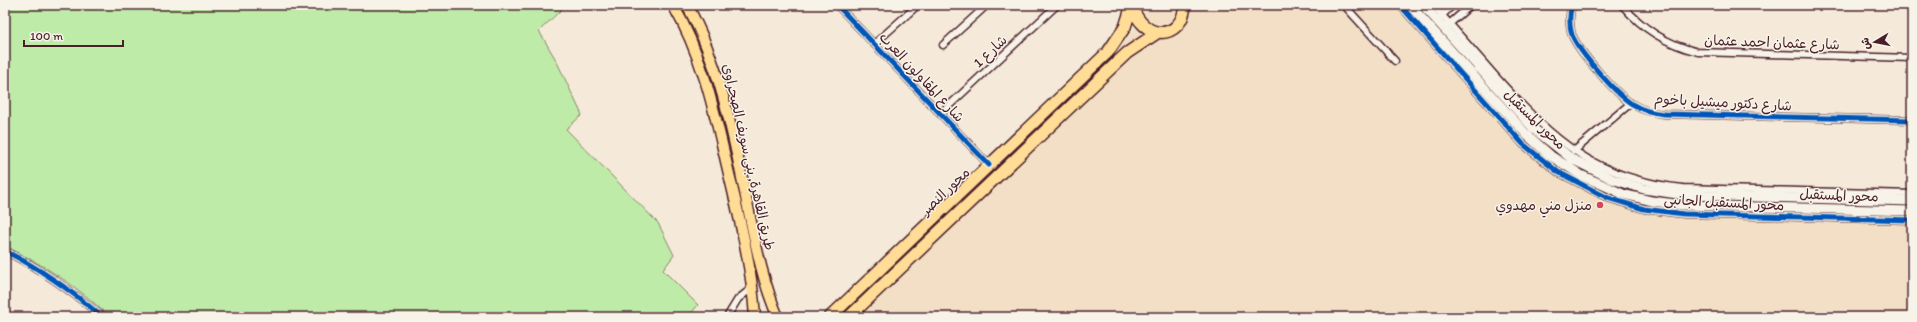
<svg xmlns="http://www.w3.org/2000/svg" width="1917" height="322" viewBox="0 0 1917 322" font-family="Itim,'Playpen Sans Arabic',sans-serif">
  <rect width="100%" height="100%" fill="#f5ead9"/>
  <filter id="ink" filterUnits="userSpaceOnUse"><feTurbulence type="fractalNoise" baseFrequency=".025" numOctaves="2"/><feDisplacementMap in="SourceGraphic" scale="8" xChannelSelector="R" yChannelSelector="G"/><feConvolveMatrix kernelMatrix="1 2 1 2 8 2 1 2 1" color-interpolation-filters="sRGB"/></filter>
  <g filter="url(#ink)">
    <path fill="#f2dfc6" d="M1149 5H1415L1514 116 1542 143 1587 174 1629 192 1679 200 1912 207V317H840L1102 69 1138 25Z"/>
    <path fill="#bfeba8" stroke="#84856a" d="M5 5H557L562 9 539 31 556 60 582 115 566 129 658 223 674 255 663 270 698 305 688 317H109C80 287 42 264 5 246Z"/>
    <g fill="none" stroke-linecap="round" stroke-linejoin="round">
      <defs>
        <path id="street" d="M837 5 989 165
          M1344 5 1395 61
          M1400 5 1523 144 1558 172 1608 198 1644 209 1684 214 1912 220
          M1433 5C1454 29 1476 54 1497 78 1554 141 1595 179 1683 188L1912 194
          M1572 5C1569 15 1569 25 1572 35 1579 52 1616 94 1632 104 1642 110 1653 113 1664 114L1912 120
          M1622 5C1643 29 1666 44 1698 52L1912 58
          M1440 17 1453 5
          M1447 26 1471 5
          M874 44 918 5
          M943 45 987 5
          M940 114 1057 5
          M1574 151 1631 103
          M5 251C41 269 72 291 102 317
          M727 317 738 299 752 288"/>
        <path id="secondary" d="M1410 5 1527 135 1551 156 1581 175 1623 194 1652 201 1683 205 1912 211
          M1423 5 1534 129 1572 159 1612 179 1644 189 1684 195 1912 201"/>
        <path id="primary" d="M673 5C704 58 715 115 729 174 740 221 752 268 755 317
          M687 5C723 70 735 145 750 217 757 251 764 285 778 317"/>
        <path id="highway" d="M1132 5C1142 41 1182 42 1185 5
          M830 317 1108 52 1125 27 1132 5
          M849 317 1127 53 1157 33"/>
      </defs>
      <use href="#street" stroke="#4a1f2b" stroke-width="9"/>
      <use href="#secondary" stroke="#4a1f2b" stroke-width="12"/>
      <use href="#primary" stroke="#4a1f2b" stroke-width="13"/>
      <use href="#highway" stroke="#4a1f2b" stroke-width="14"/>
      <use href="#street" stroke="#f7f3e8" stroke-width="6"/>
      <use href="#secondary" stroke="#f7f3e8" stroke-width="9"/>
      <use href="#primary" stroke="#ffdd96" stroke-width="10"/>
      <use href="#highway" stroke="#ffdd96" stroke-width="11"/>
      <defs>
        <path id="cycleway" d="M837 5 989 165
          M1400 5 1523 144 1558 172 1608 198 1644 209 1684 214 1912 220
          M1572 5C1569 15 1569 25 1572 35 1579 52 1616 94 1632 104 1642 110 1653 113 1664 114L1912 120
          M5 251C41 269 72 291 102 317"/>
      </defs>
      <use href="#cycleway" stroke="#f7f3e8" stroke-width="8"/>
      <use href="#cycleway" stroke="#0057b8" stroke-width="5"/>
    </g>
  </g>
  <circle fill="#d1495b" stroke="#f7f3e8" stroke-width="1.5" cx="1600" cy="205" r="4"/>
  <g text-anchor="middle" stroke-width="3" stroke-linejoin="round" paint-order="stroke">
    <g font-size="14" fill="#4a1f2b" stroke="#f7f3e8">
      <text transform="translate(1772 42) rotate(2)" y="5">شارع عثمان احمد عثمان</text>
      <text transform="translate(990 51) rotate(-43)" y="5">شارع 1</text>
      <text transform="translate(922 77) rotate(47)" y="5">شارع المقاولون العرب</text>
      <text transform="translate(1723 102) rotate(3)" y="5">شارع دكتور ميشيل باخوم</text>
      <text transform="translate(1535 119) rotate(44)" y="5">محور المستقبل</text>
      <text transform="translate(749 157) rotate(77)" y="5">طريق القاهرة, بنى سويف الصحراوى</text>
      <text transform="translate(945 191) rotate(-44)" y="5">محور النصر</text>
      <text transform="translate(1839 195) rotate(2)" y="5">محور المستقبل</text>
      <text transform="translate(1724 202) rotate(3)" y="5">محور المستقبل الجانبى</text>
    </g>
    <g font-size="14" fill="#4a1f2b" stroke="#f7f3e8" text-anchor="end">
      <text x="1592" y="210">منزل مني مهدوي</text>
    </g>
  </g>
  <rect width="1917" height="322" fill="none" stroke="#f7f3e8" stroke-width="20"/>
  <rect x="10" y="10" width="1897" height="302" fill="none" stroke="#4a1f2b" stroke-width="1.5" filter="url(#ink)"/>
  <g transform="translate(1875 42) rotate(260)" stroke="#f7f3e8" stroke-width="3" paint-order="stroke">
  <path d="M0-3L7 15L0 10L-7 15Z" fill="#4a1f2b"/>
  <text y="-6" font-size="11" font-weight="bold" text-anchor="middle" fill="#4a1f2b">ش</text>
  </g>
  <path d="M24 40v6h99v-6" fill="none" stroke="#4a1f2b" stroke-width="2"/>
  <text x="30" y="40" font-size="12" fill="#4a1f2b" stroke="#f7f3e8" stroke-width="3" paint-order="stroke">100 m</text>
</svg>
